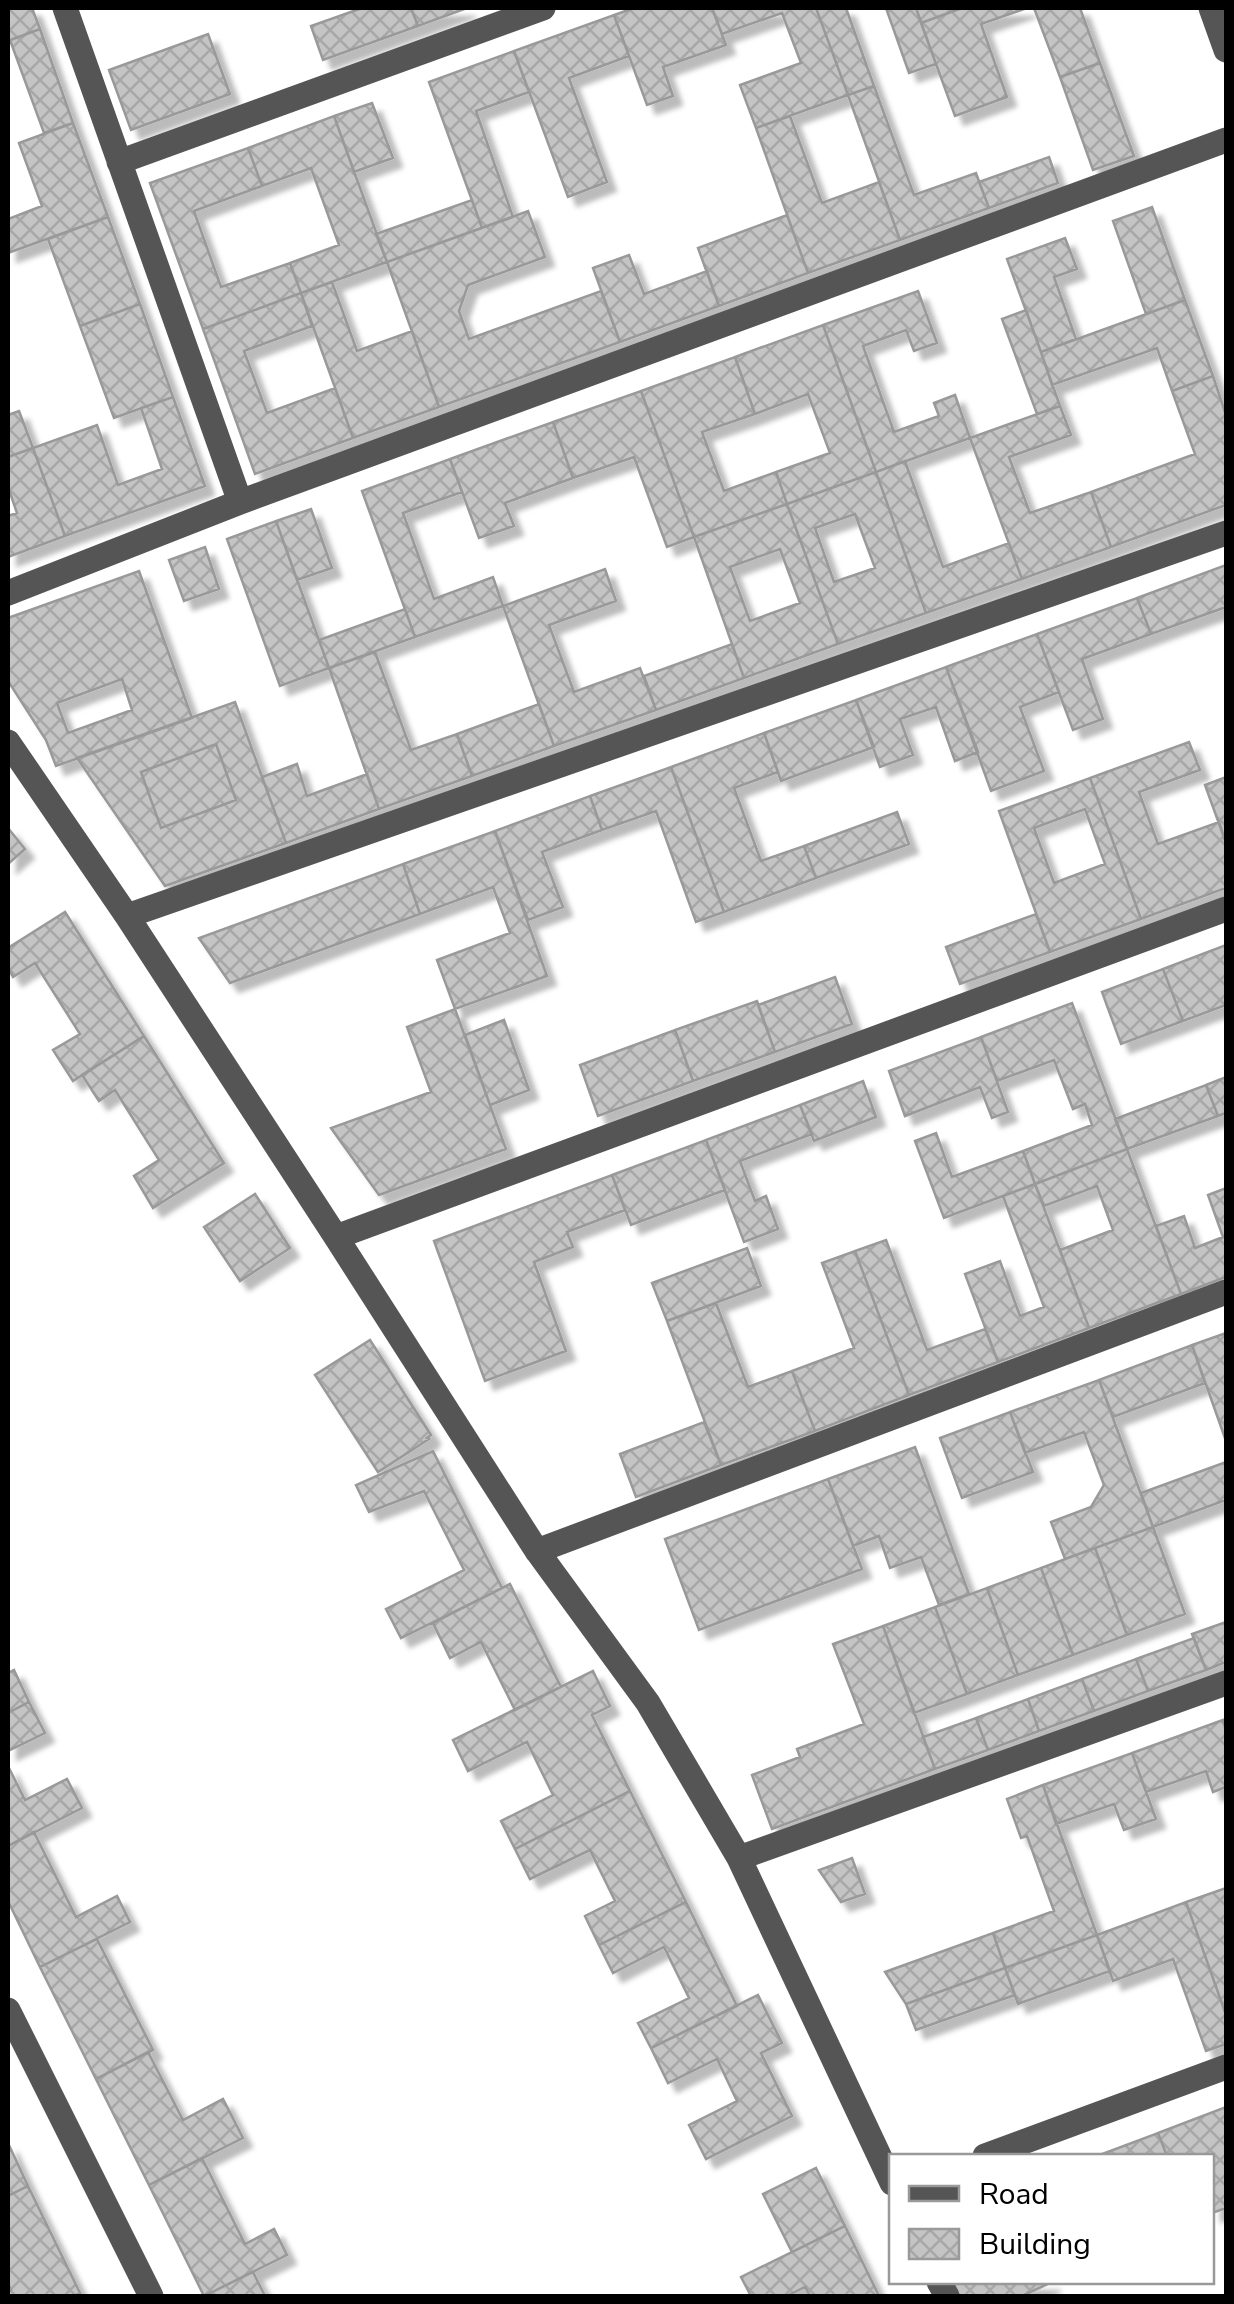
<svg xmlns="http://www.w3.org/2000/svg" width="1234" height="2304" viewBox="0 0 1234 2304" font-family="'Nunito Sans',sans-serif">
  <defs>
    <pattern id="building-cross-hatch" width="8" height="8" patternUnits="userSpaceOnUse" patternTransform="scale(2.5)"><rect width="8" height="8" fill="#c4c4c4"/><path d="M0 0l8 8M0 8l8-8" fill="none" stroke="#a7a7a7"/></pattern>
    <filter id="shadow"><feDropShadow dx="9" dy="9" stdDeviation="2.5" flood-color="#0004"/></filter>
  </defs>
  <rect width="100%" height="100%" fill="#fff"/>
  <path fill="url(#building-cross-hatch)" stroke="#999" stroke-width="2.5" fill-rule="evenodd" filter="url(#shadow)" d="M8 8H32L40 29 8 41Z
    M362 8H411L418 26 323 60 311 26Z
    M411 8H467L418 26Z
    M634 8H712L726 45 663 67 673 96 647 105 614 15Z
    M712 8H816L848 95 756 128 740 85 801 63 782 13 722 34Z
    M816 8H846L874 86 848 95Z
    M886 8H916L936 64 909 73Z
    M916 8H962L921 23Z
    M962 8H1027L981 24 1007 97 955 116 921 23Z
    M1034 8H1080L1100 63 1060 77Z
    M614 15 629 56 569 78 607 182 568 197 514 51Z
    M40 29 73 123 44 133 10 40Z
    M208 34 230 94 131 130 109 70Z
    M514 51 529 92 476 111 513 217 482 228 429 82Z
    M1100 63 1134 156 1093 170 1060 77Z
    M874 86 914 195 976 173 989 208 900 240 848 95Z
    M372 103 393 158 354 172 334 116Z
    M334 116 387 262 301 293 290 263 339 245 311 168 262 186 248 148Z
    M790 116 822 203 879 182 900 240 808 273 756 128Z
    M73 123 108 217 8 253V219L42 206 19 143Z
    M248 148 262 186 194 211 221 287 290 263 301 293 203 329 150 183Z
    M1049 157 1058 183 989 208 979 182Z
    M472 200 482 228 387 262 376 234Z
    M1152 207 1185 300 1146 314 1113 221Z
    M528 211 545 257 468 285 459 311 469 339 601 291 620 342 439 407 387 262Z
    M787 215 808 273 719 306 698 248Z
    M108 217 140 304 80 326 48 239Z
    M1065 238 1077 269 1054 277 1076 339 1041 352 1007 259Z
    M629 255 644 294 707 271 719 306 620 342 593 268Z
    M332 282 357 351 412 331 439 407 353 438 301 293Z
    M918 291 937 343 914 351 906 330 863 346 894 432 939 416 934 403 955 395 970 438 876 472 823 325Z
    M301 293 312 326 244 351 267 413 335 388 353 438 255 474 203 329Z
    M1185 300 1213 376 1172 391 1157 348 1052 385 1041 352Z
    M140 304 173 397 114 418 80 326Z
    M1026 310 1060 406 1037 414 1002 319Z
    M823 325 876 472 787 504 776 472 830 453 808 394 755 414 735 357Z
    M735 357 755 414 702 432 724 491 776 472 787 504 694 537 641 391Z
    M1213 376 1226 415V505L1111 547 1091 492 1195 454 1172 391Z
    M641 391 694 537 667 547 634 457 573 478 553 422Z
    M173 397 205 486 65 536 33 448 97 425 118 485 162 469 141 408Z
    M1060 406 1071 435 1009 457 1030 513 1091 492 1111 547 1022 579 970 438Z
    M19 411 33 448 8 457V415Z
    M553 422 573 478 505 503 514 526 479 538 450 459Z
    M33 448 65 536 8 557V516L17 513 8 487V457Z
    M450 459 462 492 403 513 434 599 493 577 503 606 415 637 362 491Z
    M905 461 943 567 1009 543 1022 579 926 613 876 472Z
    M876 472 926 613 838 644 787 504ZM855 514 875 568 834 582 815 528Z
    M787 504 838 644 744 678 694 537ZM780 549 800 603 750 621 730 567Z
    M311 509 332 568 297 580 276 521Z
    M276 521 329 668 280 686 227 539Z
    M205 547 219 589 184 601 169 560Z
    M1226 565V607L1151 634 1137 598Z
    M605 569 616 601 549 625 574 692 640 668 656 710 554 746 503 606Z
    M139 571 192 718 56 766 46 740 8 681V618ZM122 679 132 710 68 733 57 703Z
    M1137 598 1151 634 1082 659 1103 719 1073 730 1037 634Z
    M405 609 415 637 329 668 319 640Z
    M1037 634 1059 692 1020 707 1044 771 991 791 946 667Z
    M732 644 744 678 656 710 644 676Z
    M375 652 411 750 457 734 472 776 379 809 329 668Z
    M946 667 978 752 955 761 936 707 900 719 913 755 880 767 856 700Z
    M856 700 874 747 781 781 764 733Z
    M235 702 286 843 165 886 77 758ZM216 744 236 800 161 828 141 772Z
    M539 704 554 746 472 776 457 734Z
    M764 733 778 772 734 788 761 861 804 846 816 878 724 912 671 767Z
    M1189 742 1200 770 1139 792 1158 844 1219 822 1226 843V888L1141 919 1090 778Z
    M216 744 236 800 161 828 141 772Z
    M297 764 307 796 367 774 379 809 286 843 262 777Z
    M671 767 724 912 696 922 656 811 602 830 590 796Z
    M1226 777V843L1205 785Z
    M1090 778 1141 919 1050 952 999 811ZM1085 809 1105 864 1054 883 1034 828Z
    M590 796 602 830 542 852 563 907 528 920 495 831Z
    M897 812 909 844 816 878 804 846Z
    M8 828 25 849 8 864Z
    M495 831 547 976 455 1009 437 960 510 933 493 887 420 914 403 864Z
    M403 864 420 914 230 983 199 938Z
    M65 912 144 1036 73 1081 53 1050 80 1034 35 963 13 977 8 968V948Z
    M1036 914 1050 952 960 984 946 947Z
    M1226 945V1005L1183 1021 1163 969Z
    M1163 969 1183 1021 1121 1044 1102 992Z
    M835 977 852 1024 775 1052 758 1005Z
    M757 1001 775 1052 693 1081 675 1030Z
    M1072 1003 1127 1149 1035 1184 1023 1151 1092 1125 1085 1104 1073 1109 1054 1060 997 1081 981 1037Z
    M455 1009 506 1149 379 1195 331 1128 431 1092 407 1027Z
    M504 1020 529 1090 490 1105 465 1035Z
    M675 1030 693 1081 598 1116 580 1065Z
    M144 1036 224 1163 153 1208 134 1176 159 1160 115 1090 99 1101 82 1075Z
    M981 1037 1008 1112 992 1118 980 1087 905 1116 889 1071Z
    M1226 1077V1113L1218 1116 1206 1085Z
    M863 1081 876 1117 814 1141 800 1105Z
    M1206 1085 1218 1116 1127 1149 1115 1119Z
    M800 1105 812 1134 740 1161 755 1201 766 1196 778 1229 744 1242 706 1140Z
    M936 1133 952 1177 1023 1151 1035 1184 944 1218 915 1141Z
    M706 1140 725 1190 631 1225 612 1175Z
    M1127 1149 1181 1294 1089 1328 1060 1250 1113 1230 1097 1186 1044 1206 1035 1184Z
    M612 1175 625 1210 567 1232 573 1247 534 1262 566 1351 485 1381 434 1241Z
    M1035 1184 1089 1328 998 1362 965 1274 1000 1261 1020 1316 1044 1307 1003 1196Z
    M1226 1188V1277L1181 1294 1156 1226 1184 1216 1195 1248 1223 1237 1208 1195Z
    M255 1194 290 1248 240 1281 204 1227Z
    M886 1240 927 1350 985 1329 998 1362 909 1395 855 1251Z
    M747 1248 761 1286 667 1321 652 1283Z
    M855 1251 909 1395 815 1431 792 1371 854 1348 822 1263Z
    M716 1303 748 1387 792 1371 815 1431 721 1465 667 1321Z
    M1226 1333V1441L1192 1345Z
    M370 1340 431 1435 427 1438 429 1439 378 1472 315 1375Z
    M1192 1345 1205 1383 1113 1417 1099 1380Z
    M1099 1380 1153 1527 1065 1559 1051 1522 1091 1507 1104 1485 1084 1432 1025 1453 1010 1412Z
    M1010 1412 1033 1472 962 1498 940 1438Z
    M704 1422 721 1465 636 1497 620 1454Z
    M915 1447 969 1594 939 1605 921 1557 890 1568 879 1536 853 1546 828 1479Z
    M433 1451 502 1588 401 1638 386 1609 464 1570 424 1491 369 1512 356 1485Z
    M1226 1462V1500L1153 1527 1141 1493Z
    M828 1479 862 1569 699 1630 665 1539Z
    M1153 1527 1185 1614 1127 1635 1095 1548Z
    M1095 1548 1127 1635 1073 1655 1041 1568Z
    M1041 1568 1073 1655 1018 1675 987 1588Z
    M510 1584 561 1687 515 1710 481 1642 450 1658 433 1623Z
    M987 1588 1018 1675 967 1694 935 1607Z
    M935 1607 967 1694 914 1713 883 1626Z
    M1226 1622V1662L1206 1670 1192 1634Z
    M883 1626 935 1769 772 1829 752 1775 800 1757 797 1749 864 1724 833 1644Z
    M1194 1638 1206 1670 1148 1691 1136 1659Z
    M1136 1659 1148 1691 1094 1711 1082 1679Z
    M14 1670 29 1702 8 1713V1673Z
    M593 1671 610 1706 592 1715 630 1791 515 1849 501 1821 553 1795 527 1742 468 1771 453 1740Z
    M1082 1679 1094 1711 1039 1731 1028 1699Z
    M1028 1699 1039 1731 988 1750 976 1718Z
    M29 1702 45 1733 8 1751V1713Z
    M976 1718 988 1750 935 1769 923 1737Z
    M1223 1720 1226 1731V1787L1213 1792 1206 1771 1146 1792 1132 1753Z
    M1132 1753 1156 1819 1124 1830 1114 1804 1056 1824 1043 1785Z
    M8 1766 25 1800 67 1779 82 1808 8 1846Z
    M1043 1785 1097 1935 1005 1968 993 1933 1054 1911 1027 1836 1021 1838 1007 1799Z
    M630 1791 686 1902 599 1945 585 1916 615 1901 590 1850 530 1879 515 1849Z
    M34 1832 76 1917 117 1896 130 1922 40 1967 8 1901V1846Z
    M852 1858 865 1894 841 1902 819 1870Z
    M1226 1888V2015L1186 1902Z
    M686 1902 737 2006 651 2048 638 2023 689 1998 664 1947 613 1973 599 1945Z
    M1186 1902 1226 2015V2044L1206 2051 1173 1959 1113 1981 1097 1935Z
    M993 1933 1005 1968 906 2004 885 1972Z
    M1097 1935 1110 1971 1018 2004 1005 1968Z
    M97 1939 153 2050 96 2079 40 1967Z
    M1005 1968 1015 1995 916 2030 906 2004Z
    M758 1995 782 2043 761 2053 792 2116 706 2159 689 2125 737 2101 717 2059 668 2083 651 2048Z
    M148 2052 183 2120 223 2099 243 2138 149 2185 96 2079Z
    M1226 2107V2208L1212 2213V2156H1167L1158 2133Z
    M1158 2133 1167 2156H1097Z
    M8 2143 28 2186 8 2196Z
    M202 2158 245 2244 274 2229 287 2255 204 2296 149 2185Z
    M816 2168 845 2226 792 2252 763 2194Z
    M28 2186 80 2293 74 2296H8V2292L11 2290 8 2284V2196Z
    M845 2226 879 2296H810L805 2287 787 2296H751L741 2277Z
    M253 2272 265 2296H204Z
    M948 2282H1052L1022 2296H955Z"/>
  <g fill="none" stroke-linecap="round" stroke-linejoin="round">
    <path stroke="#555" stroke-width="25" d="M65 8 240 502
      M1211 8 1226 50
      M119 162 543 8
      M8 593 240 502 1226 140
      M8 742 127 916 1226 533
      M127 916 336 1237 537 1551 648 1703 739 1858 892 2183
      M336 1237 1226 909
      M537 1551 1226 1292
      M739 1858 1226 1683
      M8 2010 151 2296
      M985 2156 1226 2067
      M939 2282 947 2296"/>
  </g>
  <rect width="1234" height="2304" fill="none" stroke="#000000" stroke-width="20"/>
  <rect x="889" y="2154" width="325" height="130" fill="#ffffff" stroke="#999999" stroke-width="2.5"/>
  <rect x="909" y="2186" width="50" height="15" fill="#555555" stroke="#999999" stroke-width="2.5"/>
  <text x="979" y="2204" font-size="30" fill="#000000">Road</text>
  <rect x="909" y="2229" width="50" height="30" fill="url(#building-cross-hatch)" stroke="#999999" stroke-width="2.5"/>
  <text x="979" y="2254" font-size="30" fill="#000000">Building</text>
</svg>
